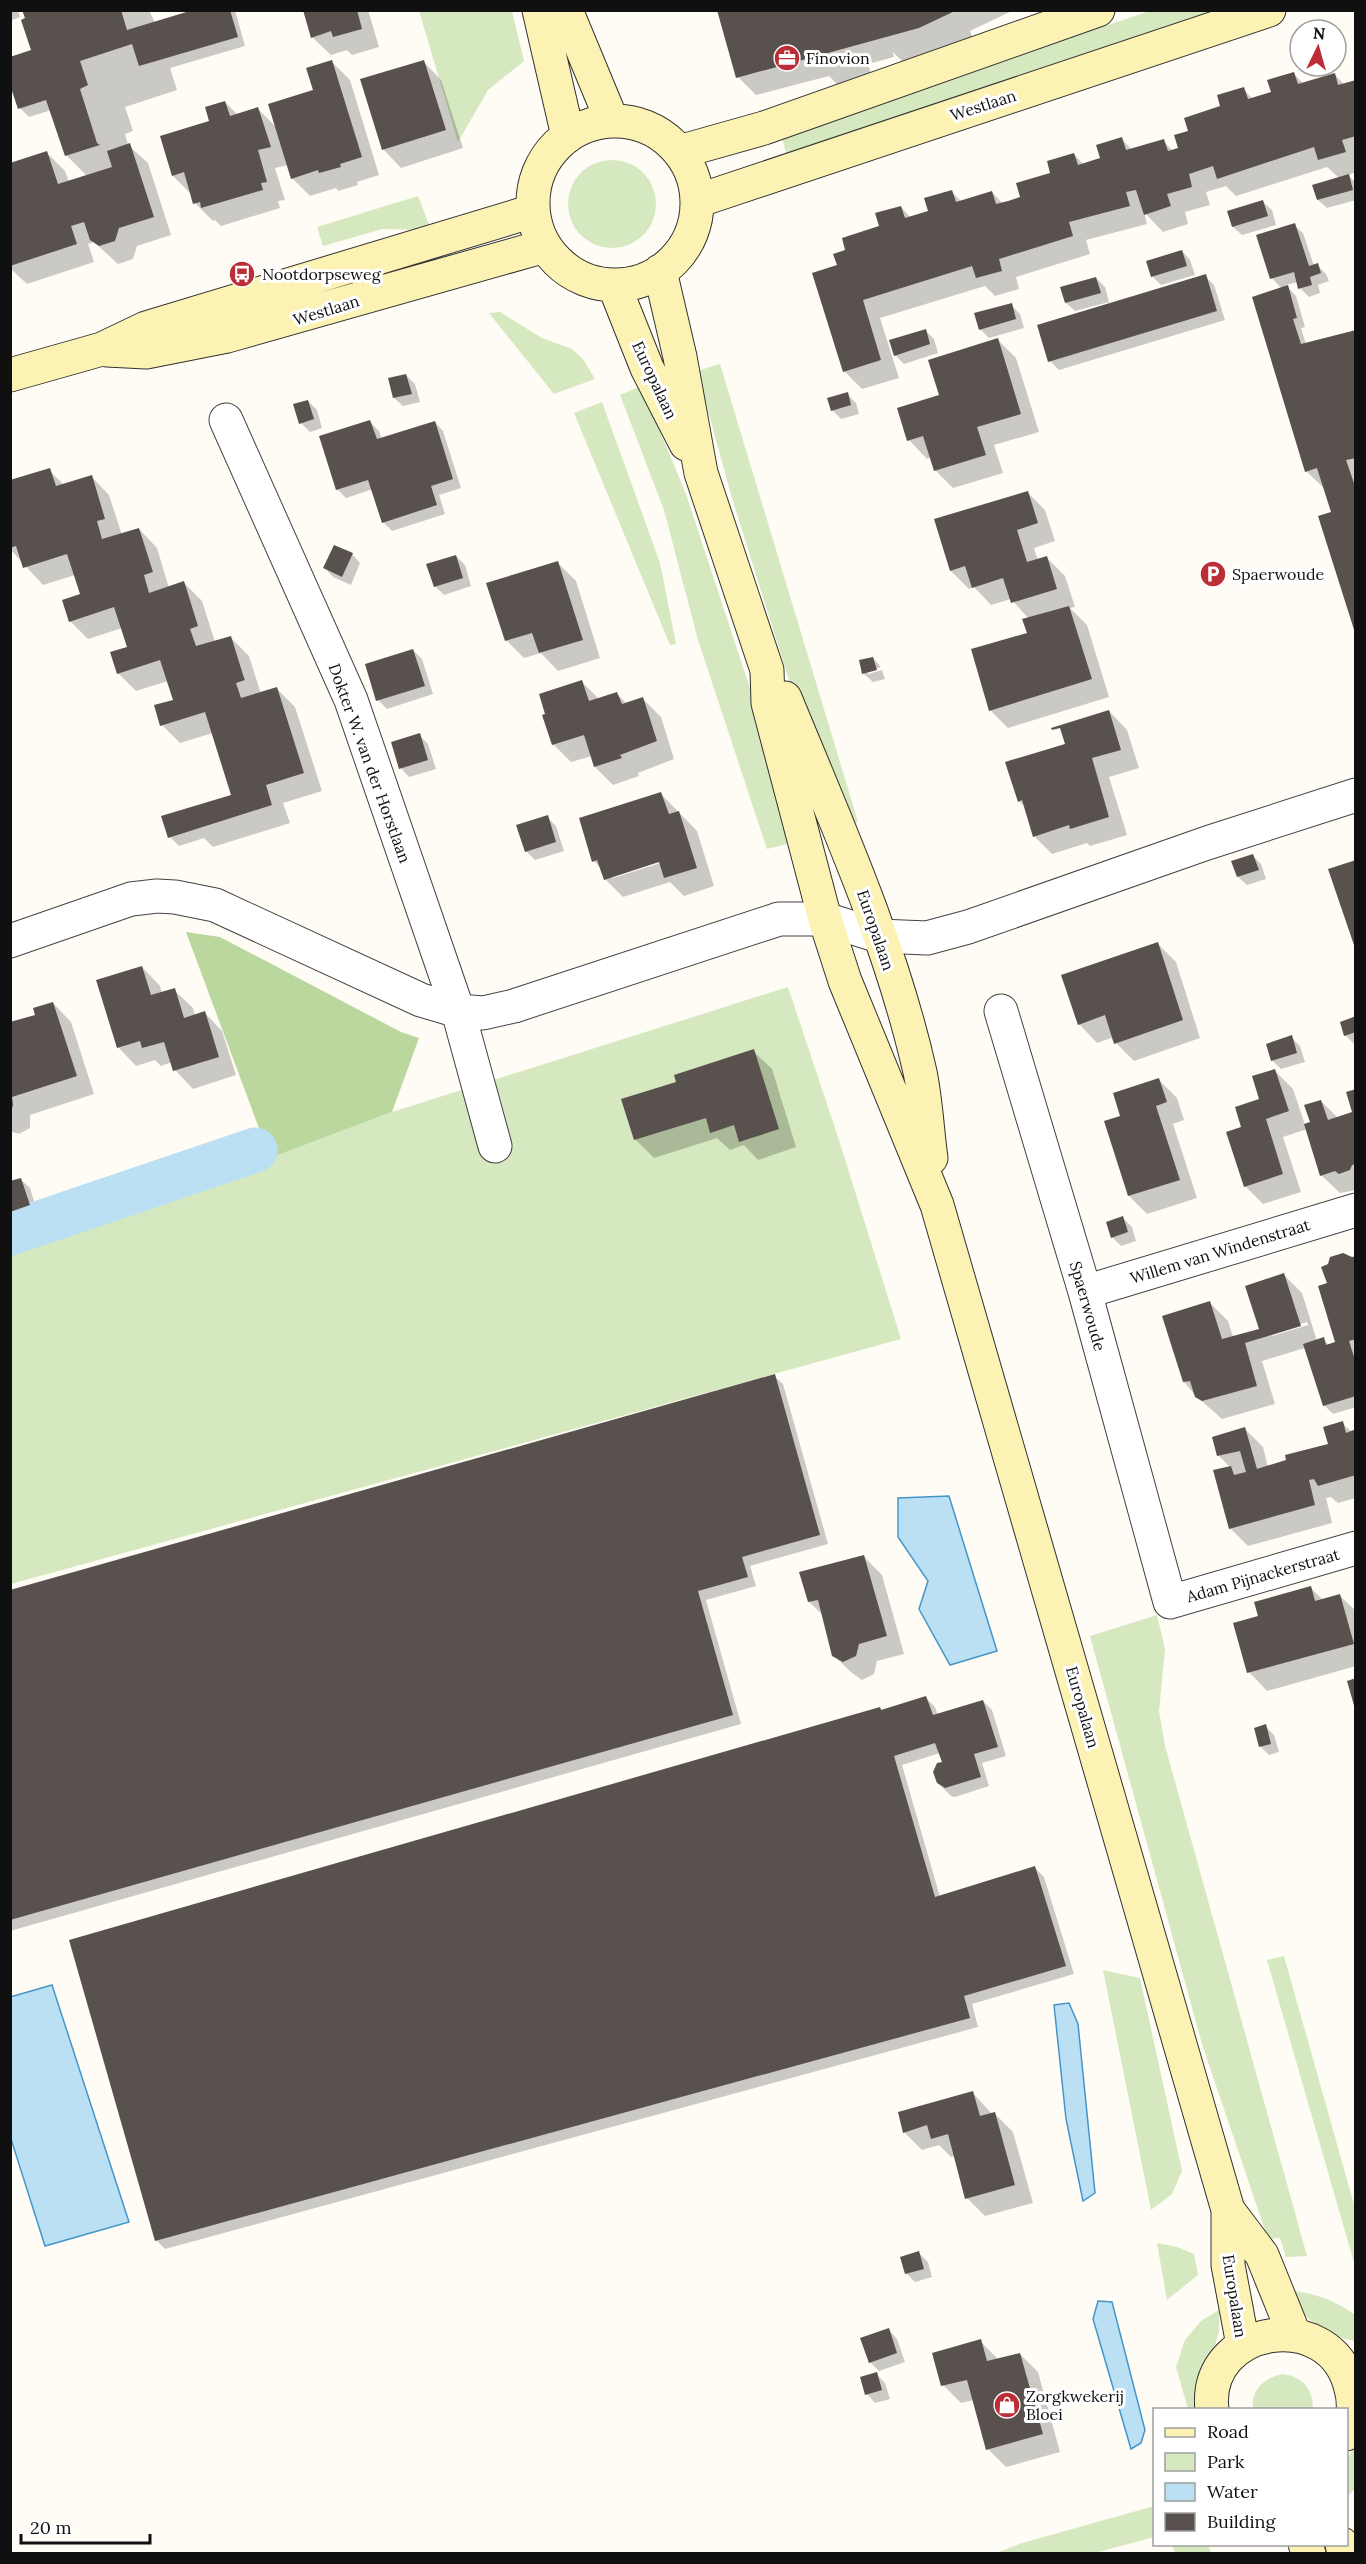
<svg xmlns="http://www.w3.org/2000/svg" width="1366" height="2564" viewBox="0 0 1366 2564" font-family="Lora,serif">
  <rect width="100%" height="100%" fill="#fefcf4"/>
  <path fill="#d5e8bf" d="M419 11H512L524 61 488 90 458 142Z
    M1150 11H1218L787 156 781 135Z
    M568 204a44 44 0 1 1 88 0a44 44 0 1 1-88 0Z
    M418 196 431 230 382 229 323 246 317 227Z
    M500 312 542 338 572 349 583 359 595 379 554 394 489 313Z
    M720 364 858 822 851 824 794 696 732 498 697 371Z
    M641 386 686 494 771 752 790 843 767 849 698 640 664 510 620 395Z
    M602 402 660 563 676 644 670 645 574 413Z
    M788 987 839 1140 901 1339 11 1584V1245L270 1158 392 1112Z
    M1157 1615 1165 1649 1159 1711 1165 1746 1307 2256 1286 2257 1280 2238 1268 2239 1202 2044 1090 1636Z
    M1284 1956 1355 2208V2266L1267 1960Z
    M1103 1970 1140 1978 1182 2171 1172 2194 1151 2210Z
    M1157 2243 1177 2247 1194 2254 1198 2275 1167 2300Z
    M1289 2290C1315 2294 1334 2299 1355 2315V2341C1327 2336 1299 2318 1289 2290Z
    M1219 2310V2331L1197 2409H1188L1176 2367 1185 2340 1201 2321Z
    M1283 2374C1303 2377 1313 2389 1313 2409H1253C1251 2389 1264 2378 1283 2374Z
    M1355 2444V2489L1347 2496 1346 2462Z
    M1154 2506V2528L1153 2530 1154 2537 1095 2553 994 2554 1019 2544Z
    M1172 2545H1208L1211 2553H1175Z"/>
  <path fill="#bad89e" d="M186 932 220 937 401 1032 419 1038 392 1112 270 1158Z"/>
  <path fill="#bbe0f4" stroke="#4596c7" stroke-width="1.5" d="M949 1496 997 1651 950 1665 919 1609 928 1581 898 1537V1498Z
    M52 1985 129 2222 45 2246 11 2139 10 1997Z
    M1069 2003 1078 2024 1095 2193 1083 2201 1066 2119 1054 2005Z
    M1098 2301 1112 2302 1145 2430 1141 2443 1131 2449 1093 2319Z"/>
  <path fill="#0003" fill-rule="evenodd" d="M10 10H18L20 17 10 21Z
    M23 10H149L155 23 197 10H235L245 46 170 68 177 90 125 107 133 131 125 134 128 145 148 163 171 235 137 246 133 259 118 264 94 242 88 244 94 262 27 284 10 268V165L47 153 65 171 69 182 87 176 66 155 51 110 29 117 20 108 34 56Z
    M305 10H368L379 47 352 55 347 50 331 55 312 37Z
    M721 10H1014L970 31 974 41 906 65 893 52 894 57 868 64 871 74 837 84 829 76 756 95 738 77Z
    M423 61 441 80 463 148 401 168 383 149Z
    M332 62 350 80 379 175 357 182 358 185 338 191 336 188 310 196 292 178 288 165 275 168 285 200 278 201 280 208 221 226 215 220 213 221 195 203 192 195 173 176 225 102 238 115 258 109 276 127 315 90Z
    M1294 74 1304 84 1334 74 1345 85 1356 82V172L1348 175 1356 183V200L1327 208 1318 200 1339 178 1327 167 1236 196 1226 186 1206 192 1210 205 1185 212 1188 224 1163 232 1144 212 1147 224 1086 240 1090 254 1016 277 1019 289 995 296 985 286 880 318 899 378 862 389 844 371 839 266 847 251 880 227 901 207 911 218 930 212 952 192 962 202 992 192 1003 204 1021 198 1074 154 1084 165 1102 159 1122 139 1132 150 1163 141 1173 151 1180 149 1190 132 1243 89 1253 99 1273 93Z
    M1263 202 1272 210 1276 225 1242 235 1233 227Z
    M1294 225 1303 233 1314 266 1317 265 1326 274 1329 281 1318 285 1320 293 1309 297 1300 288 1298 282 1286 285 1296 296 1305 327 1301 328 1306 344 1356 331V633L1333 513 1326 490 1306 471 1282 289 1272 278Z
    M1182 251 1190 260 1195 275 1161 285 1152 276Z
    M1205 276 1214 285 1225 320 1059 370 1050 361 1039 326Z
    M1096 278 1105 287 1109 302 1075 311 1066 303Z
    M1011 305 1020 314 1024 328 989 338 980 329Z
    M925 330 934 339 938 353 904 364 895 355Z
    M997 339 1016 358 1039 432 994 445 1003 473 953 488 935 470 931 457 927 459 909 440 941 396Z
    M406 375 415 384 420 402 403 406 394 398Z
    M847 394 856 403 859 414 841 419 832 410Z
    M308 401 317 410 322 428 310 432 301 423Z
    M370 422 379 431 382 439 435 422 443 431 461 488 439 495 445 514 392 531 383 522 373 489 346 498 337 489Z
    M49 470 64 485 91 476 109 495 122 535 139 529 157 548 169 588 184 583 202 601 215 642 230 637 249 656 261 694 277 689 295 707 322 791 283 803 290 823 213 847 204 838 179 846 170 837 233 795 213 733 180 743 162 725 174 701 168 681 136 691 118 673 128 648 122 628 88 639 70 621 82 595 75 575 43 585 10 549V482Z
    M1027 492 1045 510 1055 541 1034 548 1038 561 1047 558 1065 576 1075 607 1070 608 1087 625 1109 697 1008 728 990 710 1028 634 1029 619 1011 599 991 605 974 587 969 589 951 571 936 520Z
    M352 554 360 563 351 585 333 577 325 568Z
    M456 556 465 565 471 586 444 595 435 586Z
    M558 563 576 581 600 658 558 671 541 653 524 658 506 640Z
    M413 650 422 659 433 694 387 709 378 700Z
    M873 658 881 667 868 671V674L882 670 885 679 873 682 864 674 861 662Z
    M582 682 599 699 617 694 627 704 643 699 661 717 674 759 638 773 639 776 613 785 595 767 592 756 571 762 553 744Z
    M1109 711 1127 730 1139 768 1109 777 1127 835 1090 846 1087 843 1052 854 1034 836 1025 807 1019 801 1067 745Z
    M419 735 428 744 436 769 409 777 401 768Z
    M661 794 697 831 714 886 684 896 670 882 623 897 605 879 602 870 594 861ZM666 859 667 861 613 878 611 876Z
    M547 817 556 826 564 851 535 860 526 851Z
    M1252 855 1261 864 1266 879 1247 885 1238 877Z
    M1158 944 1176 962 1200 1038 1134 1061 1116 1043 1114 1037 1097 1043 1079 1024Z
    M142 967 160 986 162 993 174 990 193 1008 195 1016 204 1012 222 1031 236 1075 193 1089 175 1070 172 1062 161 1066 155 1060 136 1066 118 1047Z
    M53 1003 71 1022 94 1094 30 1115V1128L19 1134 10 1131V1024L37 1016Z
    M1356 1018V1043L1354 1044 1345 1035Z
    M1291 1037 1300 1046 1305 1062 1281 1069 1272 1060Z
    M753 1051 772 1069 796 1147 758 1160 744 1145 730 1150 717 1138 654 1158 635 1139 678 1083Z
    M1275 1071 1293 1089 1305 1125 1312 1123 1321 1101 1338 1118 1354 1113 1356 1090V1190L1340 1193 1321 1175 1307 1129 1283 1137 1301 1192 1263 1204 1245 1186 1243 1127 1261 1100Z
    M1159 1080 1177 1098 1184 1120 1173 1124 1197 1198 1147 1214 1129 1196 1122 1117Z
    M21 1180 30 1188 38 1214 10 1223V1183Z
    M1123 1218 1132 1227 1136 1241 1121 1246 1112 1237Z
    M1356 1257V1407L1333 1414 1324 1405 1305 1348 1262 1361 1275 1404 1222 1419 1196 1396 1184 1382 1210 1303 1228 1321 1233 1337 1261 1330 1284 1275 1302 1293 1317 1341 1323 1339 1329 1345 1337 1343 1328 1284ZM1307 1322 1308 1325 1272 1336V1333Z
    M774 1376 783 1384 828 1544 750 1566 756 1586 706 1600 741 1724 10 1931V1592Z
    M1342 1423 1352 1432 1356 1431V1498L1338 1503 1331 1497 1326 1498 1332 1523 1248 1546 1230 1528V1467L1219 1456 1214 1438 1245 1429 1263 1447 1268 1467 1329 1445Z
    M864 1557 882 1575 904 1654 877 1661 874 1674 862 1680 852 1673 833 1655 824 1616 809 1602Z
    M1311 1588 1323 1600 1339 1595 1356 1611V1666L1267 1691 1249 1672 1260 1617Z
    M926 1698 935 1707 938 1715 983 1701 992 1710 1006 1756 982 1763 989 1786 955 1797 951 1796 941 1786 934 1772 944 1762 940 1753 902 1765 940 1897 1035 1868 1044 1877 1074 1974 972 2004 978 2027 165 2249 156 2240 880 1708 883 1711Z
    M1265 1726 1274 1735 1279 1752 1269 1755 1260 1746Z
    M973 2093 992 2114H995L1013 2132 1033 2203 985 2216 967 2198 955 2156 951 2157 939 2145 922 2150 904 2132Z
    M919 2253 928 2262 932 2277 915 2282 906 2273Z
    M889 2330 897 2339 905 2362 879 2371 870 2362Z
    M980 2341 999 2360 1020 2354 1038 2372 1060 2452 1006 2467 988 2449 974 2400 961 2403 943 2385Z
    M876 2374 885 2383 890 2399 875 2403 867 2394Z"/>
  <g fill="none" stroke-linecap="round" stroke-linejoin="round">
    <path stroke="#bbe0f4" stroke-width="45" d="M10 1233 255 1150"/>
  </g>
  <path fill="#59514d" d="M22 10H121L127 30 193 10H230L238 37 139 66 132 44 80 61 88 85 80 89 97 143 100 145 65 156 46 100 18 109 10 85V57L31 50 21 20 25 18Z
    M303 10H357L362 29 333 37 331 31 311 38Z
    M717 10H957L919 28 736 78Z
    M332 60 362 157 340 164 341 167 319 173 318 170 291 179 268 104 313 90 306 68Z
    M424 60 446 130 382 150 360 79Z
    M1294 72 1298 84 1335 73 1338 85 1356 80V136L1342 140 1346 152 1318 160 1314 147 1217 179 1213 166 1189 174 1192 187 1167 194 1171 206 1144 215 1136 190 1126 192 1130 206 1069 222 1073 236 999 259 1002 271 976 278 972 266 863 300 881 360 843 372 812 273 837 265 833 254 845 250 842 238 879 226 875 213 901 206 905 218 928 211 924 198 952 190 956 202 992 191 996 204 1008 201 1020 197 1016 183 1050 173 1047 161 1074 153 1078 165 1100 158 1096 145 1122 137 1126 150 1164 139 1168 151 1178 148 1174 135 1188 131 1184 118 1220 106 1217 95 1244 87 1248 99 1271 92 1267 80Z
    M225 101 230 116 258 107 271 147 258 150 267 182 261 183 263 190 201 208 200 202 193 204 184 172 172 176 160 136 209 121 205 107Z
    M130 143 154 217 119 228 115 241 99 246 90 240 84 222 71 226 77 244 10 266V163L47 151 58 184 112 167 107 151Z
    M1349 174 1353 190 1317 200 1312 185Z
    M1263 200 1268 216 1232 227 1227 211Z
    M1295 223 1309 266 1318 263 1321 273 1310 277 1312 285 1298 289 1294 272 1270 279 1256 235Z
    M1182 250 1187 266 1151 277 1146 261Z
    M1206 274 1217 311 1048 362 1037 325Z
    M1096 277 1101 293 1065 303 1060 287Z
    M1288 285 1297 318 1293 319 1301 344 1356 330V458L1346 460 1356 489V636L1318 516 1331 512 1317 468 1305 472 1252 297Z
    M1012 303 1016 319 979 330 974 313Z
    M926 329 930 344 894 356 889 340Z
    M998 338 1021 414 977 427 986 455 934 471 923 436 907 441 897 408 939 395 928 360Z
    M406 374 412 394 393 398 388 378Z
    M848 392 851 405 831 411 827 398Z
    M308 400 314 419 299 424 293 404Z
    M370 420 377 439 435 421 453 479 431 486 437 505 382 523 368 480 336 490 319 436Z
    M50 468 56 486 92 475 105 519 97 521 102 539 139 528 153 572 144 575 149 593 184 581 198 626 190 629 196 646 231 636 244 678 245 680 236 683 241 698 277 687 304 773 266 785 272 805 168 838 161 816 231 795 205 712 160 726 154 705 173 700 160 660 117 674 110 652 127 647 114 607 69 622 62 600 80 594 67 554 23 568 16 546 10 548V480Z
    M1028 491 1038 523 1017 530 1027 562 1047 556 1057 589 1011 603 1003 578 972 588 965 566 950 571 934 519Z
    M334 545 353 553 342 577 323 568Z
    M456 555 463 578 434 587 426 564Z
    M558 561 583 640 539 653 532 633 505 641 486 583Z
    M1069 606 1092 679 989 711 971 649 1027 633 1022 619Z
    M413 649 425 686 376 701 365 664Z
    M873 657 877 670 862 674 859 660Z
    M582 680 589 701 617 692 622 704 643 697 657 741 620 755 622 758 594 767 584 735 552 745 542 715 545 714 539 694Z
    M1109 710 1121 750 1092 758 1109 817 1070 829 1069 825 1033 837 1022 800 1018 802 1005 762 1065 744 1060 728 1052 730 1051 728Z
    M420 733 428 760 399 769 391 742Z
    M661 792 669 814 679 811 697 868 664 878 659 862 604 880 597 860 592 862 579 818Z
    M548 815 556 842 525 852 516 825Z
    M1253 854 1259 870 1237 877 1231 861Z
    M1356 860V948H1355L1328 869Z
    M1158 942 1183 1020 1114 1044 1105 1015 1078 1025 1061 975Z
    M142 966 151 995 175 988 184 1018 205 1011 219 1057 173 1071 164 1042 142 1048 140 1041 117 1048 96 980Z
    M53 1002 77 1076 12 1097 13 1105 10 1114V1022L35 1015 33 1008Z
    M1356 1016V1032L1344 1036 1340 1022Z
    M1292 1035 1297 1053 1271 1061 1266 1044Z
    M754 1049 779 1129 739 1142 734 1125 710 1133 706 1118 634 1140 621 1099 676 1082 674 1075Z
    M1275 1069 1289 1111 1266 1119 1283 1174 1244 1187 1226 1132 1241 1127 1235 1107 1259 1099 1252 1076Z
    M1159 1078 1167 1102 1156 1106 1180 1180 1128 1196 1104 1121 1120 1116 1113 1093Z
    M1356 1089V1164L1352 1165 1350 1170 1339 1174 1335 1171 1320 1176 1304 1124 1310 1122 1304 1105 1321 1100 1328 1120 1352 1112 1346 1092Z
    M21 1178 30 1205 10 1212V1181Z
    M1123 1216 1128 1232 1111 1238 1106 1222Z
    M1343 1253 1352 1257 1356 1256V1339L1349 1341 1356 1363V1396L1323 1406 1303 1344 1324 1337 1326 1345 1335 1342 1318 1286 1327 1283 1321 1267 1328 1264 1330 1257Z
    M1284 1273 1301 1326 1245 1343 1257 1386 1202 1401 1195 1397 1190 1381 1183 1382 1162 1316 1210 1301 1222 1339 1259 1329 1245 1286Z
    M775 1374 820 1535 742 1557 748 1577 698 1591 733 1715 10 1920V1590Z
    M1343 1421 1346 1433 1356 1429V1475L1318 1486 1314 1479 1309 1480 1315 1505 1229 1529 1213 1470 1231 1466 1234 1475 1246 1472 1240 1451 1217 1456 1212 1437 1245 1427 1257 1469 1286 1460 1285 1455 1328 1444 1323 1427Z
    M864 1555 887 1636 859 1644 856 1656 843 1662 832 1656 818 1600 808 1602 799 1572Z
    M1311 1586 1315 1601 1340 1594 1354 1644 1247 1673 1233 1623 1258 1616 1254 1602Z
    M1356 1678V1709H1355L1347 1681Z
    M926 1696 933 1715 983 1700 998 1747 974 1754 981 1777 945 1788 937 1783 933 1772 937 1763 942 1762 935 1743 894 1756 935 1897 1035 1866 1066 1966 964 1996 970 2018 155 2241 69 1940 880 1707 881 1710Z
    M1266 1724 1271 1744 1259 1747 1254 1728Z
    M973 2091 980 2116 995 2112 1015 2185 965 2199 948 2134 931 2139 927 2125 903 2133 898 2112Z
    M919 2251 924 2269 905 2274 900 2257Z
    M889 2328 897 2353 869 2363 860 2338Z
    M981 2339 987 2361 1020 2353 1043 2434 986 2450 967 2380 941 2386 932 2353Z
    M877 2372 882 2390 865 2395 860 2377Z"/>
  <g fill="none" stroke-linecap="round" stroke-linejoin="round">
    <defs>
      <path id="minor" d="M226 420 351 700 458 1011 495 1146
        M10 941 131 899 157 896 175 897 215 905 421 1000 458 1011 483 1013 514 1006 779 919H825L879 936 927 938 968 927 1207 843 1356 795
        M1001 1011 1085 1292 1170 1602 1356 1548
        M1085 1292 1356 1210"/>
      <path id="secondary" d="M539 10 568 136
        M566 10 612 121
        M533 203a82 82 0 1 1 164 0a82 82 0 1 1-164 0Z
        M679 152 764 128 1098 10
        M697 201 1269 10
        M660 271 680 357 701 473 767 670 768 703 825 919 845 981 937 1205 1228 2210V2265L1243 2345
        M614 285 647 368 686 444
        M107 350 146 352 227 336 545 246
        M10 375 102 349 146 328 533 211
        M785 698C835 820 891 943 920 1072 926 1100 927 1130 931 1158
        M1228 2210 1262 2255 1294 2334
        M1212 2410C1202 2325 1332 2304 1351 2389 1355 2403 1354 2421 1346 2434
        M1305 2544 1309 2554
        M1342 2544 1344 2554"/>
    </defs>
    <use href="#minor" stroke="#434343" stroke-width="35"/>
    <use href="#secondary" stroke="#323232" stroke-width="35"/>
    <use href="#minor" stroke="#fff" stroke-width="33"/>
    <use href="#secondary" stroke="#fbf2b3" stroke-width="33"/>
  </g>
  <defs>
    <symbol id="office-disc" viewBox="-11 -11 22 22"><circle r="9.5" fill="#bb2e37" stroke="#fff"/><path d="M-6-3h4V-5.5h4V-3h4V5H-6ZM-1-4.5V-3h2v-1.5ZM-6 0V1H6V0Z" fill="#fff"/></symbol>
    <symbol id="bus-disc" viewBox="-11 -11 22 22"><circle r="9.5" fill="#bb2e37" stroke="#fff"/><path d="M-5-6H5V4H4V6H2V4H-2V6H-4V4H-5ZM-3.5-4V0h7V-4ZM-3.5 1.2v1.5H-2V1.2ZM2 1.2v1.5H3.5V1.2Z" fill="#fff"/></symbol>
    <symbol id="parking-disc" viewBox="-11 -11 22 22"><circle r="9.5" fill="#bb2e37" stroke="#fff"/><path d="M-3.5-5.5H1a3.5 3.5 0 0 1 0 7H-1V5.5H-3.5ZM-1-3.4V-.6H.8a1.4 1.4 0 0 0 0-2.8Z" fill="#fff"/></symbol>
    <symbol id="shop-disc" viewBox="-11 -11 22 22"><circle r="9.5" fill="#bb2e37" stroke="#fff"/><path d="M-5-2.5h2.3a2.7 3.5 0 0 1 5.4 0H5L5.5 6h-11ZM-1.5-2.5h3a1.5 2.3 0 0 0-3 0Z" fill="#fff"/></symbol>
  </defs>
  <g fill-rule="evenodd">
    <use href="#office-disc" x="772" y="43" width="30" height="30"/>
    <use href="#bus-disc" x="227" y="259" width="30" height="30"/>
    <use href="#parking-disc" x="1198" y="559" width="30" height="30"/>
    <use href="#shop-disc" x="992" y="2390" width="30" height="30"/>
  </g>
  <g text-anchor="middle" stroke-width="6" stroke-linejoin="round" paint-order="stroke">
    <g font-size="16" fill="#101010" stroke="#fff" text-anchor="start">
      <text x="806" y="64">Finovion</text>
      <text x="262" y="280">Nootdorpseweg</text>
      <text x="1232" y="580">Spaerwoude</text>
      <text x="1026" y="2402">Zorgkwekerij<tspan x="1026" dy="18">Bloei</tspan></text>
    </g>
    <g font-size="16" fill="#101010" stroke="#fff">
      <text transform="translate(983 105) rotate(-18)" y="6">Westlaan</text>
      <text transform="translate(326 310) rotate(-17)" y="6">Westlaan</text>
      <text transform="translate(655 380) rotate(65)" y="6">Europalaan</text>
      <text transform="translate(370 763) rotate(70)" y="6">Dokter W. van der Horstlaan</text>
      <text transform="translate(876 930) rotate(71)" y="6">Europalaan</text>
      <text transform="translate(1220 1251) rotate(-17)" y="6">Willem van Windenstraat</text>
      <text transform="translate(1088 1306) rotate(74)" y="6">Spaerwoude</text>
      <text transform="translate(1263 1575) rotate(-16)" y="6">Adam Pijnackerstraat</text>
      <text transform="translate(1083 1707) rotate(74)" y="6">Europalaan</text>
      <text transform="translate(1235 2296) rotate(81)" y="6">Europalaan</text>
    </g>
  </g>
  <rect width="1366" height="2564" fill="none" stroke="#101010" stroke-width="24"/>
  <rect x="1153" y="2408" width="195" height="138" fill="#ffffff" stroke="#9f9f9f" stroke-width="1.5"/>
  <rect x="1165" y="2428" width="30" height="9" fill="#fbf2b3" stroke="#9f9f9f" stroke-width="1.5"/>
  <text x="1207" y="2438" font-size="18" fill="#101010">Road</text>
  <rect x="1165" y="2453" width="30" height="18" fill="#d5e8bf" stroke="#9f9f9f" stroke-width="1.5"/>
  <text x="1207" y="2468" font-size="18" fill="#101010">Park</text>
  <rect x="1165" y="2483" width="30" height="18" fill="#bbe0f4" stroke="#9f9f9f" stroke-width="1.5"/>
  <text x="1207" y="2498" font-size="18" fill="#101010">Water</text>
  <rect x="1165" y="2513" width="30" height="18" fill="#59514d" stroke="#9f9f9f" stroke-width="1.5"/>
  <text x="1207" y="2528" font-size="18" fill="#101010">Building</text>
  <g transform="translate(1318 48) rotate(5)"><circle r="28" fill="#ffffff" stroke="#9f9f9f" stroke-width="1.5"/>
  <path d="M0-4.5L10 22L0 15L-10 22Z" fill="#bb2e37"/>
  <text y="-9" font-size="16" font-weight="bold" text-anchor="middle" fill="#101010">N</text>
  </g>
  <path d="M21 2534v9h129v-9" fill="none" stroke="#101010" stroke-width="3"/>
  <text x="30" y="2534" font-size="18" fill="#101010" stroke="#ffffff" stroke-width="4.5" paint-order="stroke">20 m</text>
</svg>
